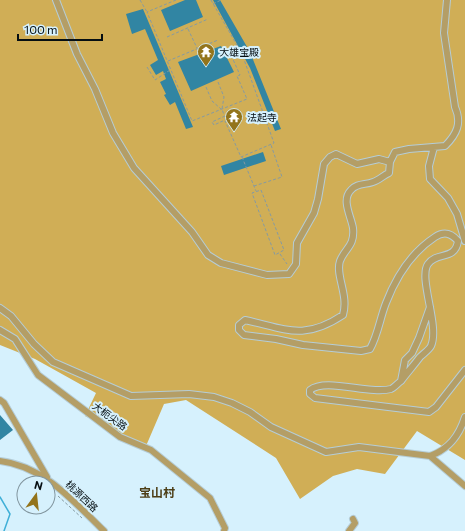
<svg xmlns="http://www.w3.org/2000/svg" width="465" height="531" viewBox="0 0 465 531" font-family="Commissioner,'Noto Sans SC',sans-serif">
  <rect width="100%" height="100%" fill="#d6f1fd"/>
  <path fill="#d0ae56" d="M0 0H465V460L417 431 385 474 357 469 333 476 300 499 276 458 186 400 164 404 146 446 85 416 96 393 35 359 0 345Z"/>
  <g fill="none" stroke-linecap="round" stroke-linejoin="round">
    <path stroke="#3fafd7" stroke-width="1.5" d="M0 497 10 514 4 531"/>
  </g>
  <path fill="#3185a3" d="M185 0H196L203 17 170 31 161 10Z
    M213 0H220L250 52 281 129 275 131 250 68Z
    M143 9 193 127 186 129 175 102 170 105 164 95 166 94 160 82 166 79 163 71 156 75 150 65 158 60 145 29 132 34 126 14Z
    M221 46 234 72 191 91 178 62Z
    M263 152 266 161 224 175 221 166Z
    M0 415 13 430 0 440Z"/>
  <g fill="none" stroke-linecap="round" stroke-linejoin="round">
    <defs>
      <path id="minor" d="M56 0 77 54 95 89 113 133 134 168 192 232 208 255 221 263 267 275 289 274 296 264 297 243 314 213 318 199 324 164 330 157 336 154 357 164 379 159 390 162 389 173C384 175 379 180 373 182 365 185 357 183 351 190 341 200 351 216 353 228 355 246 345 248 340 261 335 275 349 295 343 315 304 341 286 329 245 320L239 325V330L244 335 276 339 303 345 361 351 370 349C378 335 380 318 386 303 396 277 412 252 435 237 444 231 451 233 458 241 455 261 437 251 428 264 418 278 440 326 431 346 429 350 423 354 420 357 414 365 407 373 401 381L405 360 412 353 419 338 430 307
        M434 147 429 166 430 179 448 198 457 214 465 241
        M390 162 395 152 409 149 445 146C457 134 462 123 455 107L444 33 447 0
        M0 308 11 316 34 344 53 362 131 396 189 394 214 397 232 403 250 412 271 427 326 452 359 447 430 456C449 449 459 436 465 417
        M0 330 15 339 38 375 120 437 151 450 210 498 225 528 224 531
        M401 381C398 383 394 388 391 389 369 395 326 377 310 390V394L315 398 429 412 436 407 465 370
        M0 400 4 403 47 477
        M430 456 465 486
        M0 461C44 466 74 502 104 531
        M349 531 355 523 353 519"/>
    </defs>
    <use href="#minor" stroke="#b5cdd7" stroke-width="8"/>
    <path stroke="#859aa2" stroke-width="1" stroke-dasharray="3 2" stroke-linecap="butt" d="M140 0 147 12
      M176 0 147 12 192 121 247 99 237 76 240 75 231 55 240 50
      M211 0 242 54 274 143 241 157 225 121
      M213 4 221 0
      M188 29 197 48
      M167 37 208 19
      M168 61 218 40
      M147 67 155 80 170 70
      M218 82 224 97 222 109 224 115
      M206 87 212 101 221 109
      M236 111 238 114 214 125 212 122Z
      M242 157 256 191
      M254 186 282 177 271 145
      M261 190 284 250 275 255 252 193Z
      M280 254 287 264
      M58 496 82 518"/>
    <use href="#minor" stroke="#b49e66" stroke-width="6"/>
  </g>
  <defs>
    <symbol id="temple-pin" viewBox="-11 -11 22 30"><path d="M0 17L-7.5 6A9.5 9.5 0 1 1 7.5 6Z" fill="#93741b" stroke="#d6f1fd"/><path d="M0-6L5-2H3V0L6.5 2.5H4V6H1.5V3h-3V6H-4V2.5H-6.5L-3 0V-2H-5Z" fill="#fff"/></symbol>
  </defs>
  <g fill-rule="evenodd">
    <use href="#temple-pin" x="196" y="42" width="20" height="27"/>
    <use href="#temple-pin" x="224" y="107" width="20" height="27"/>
  </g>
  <g text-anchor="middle" stroke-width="4" stroke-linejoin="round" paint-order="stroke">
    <g font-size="10" fill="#050e12" stroke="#d6f1fd" text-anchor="start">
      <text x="219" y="56">大雄宝殿</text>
      <text x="247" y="121">法起寺</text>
    </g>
    <g font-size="10" fill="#050e12" stroke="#d6f1fd">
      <text transform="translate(110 416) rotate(36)" y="4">大枙尖路</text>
      <text transform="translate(82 496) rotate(43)" y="4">桃源西路</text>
    </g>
    <g font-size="12" font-weight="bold" fill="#4c3d15" stroke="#d6f1fd">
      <text x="157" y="497">宝山村</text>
    </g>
  </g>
  <g transform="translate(36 495) rotate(15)"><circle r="19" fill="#d6f1fd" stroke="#82969f"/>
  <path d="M0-3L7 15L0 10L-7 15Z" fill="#93741b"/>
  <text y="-6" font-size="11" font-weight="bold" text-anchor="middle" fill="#050e12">N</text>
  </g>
  <path d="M18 34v6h84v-6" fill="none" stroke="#050e12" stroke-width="2"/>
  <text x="24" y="34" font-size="12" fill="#050e12" stroke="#d6f1fd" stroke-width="3" paint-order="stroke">100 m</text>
</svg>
